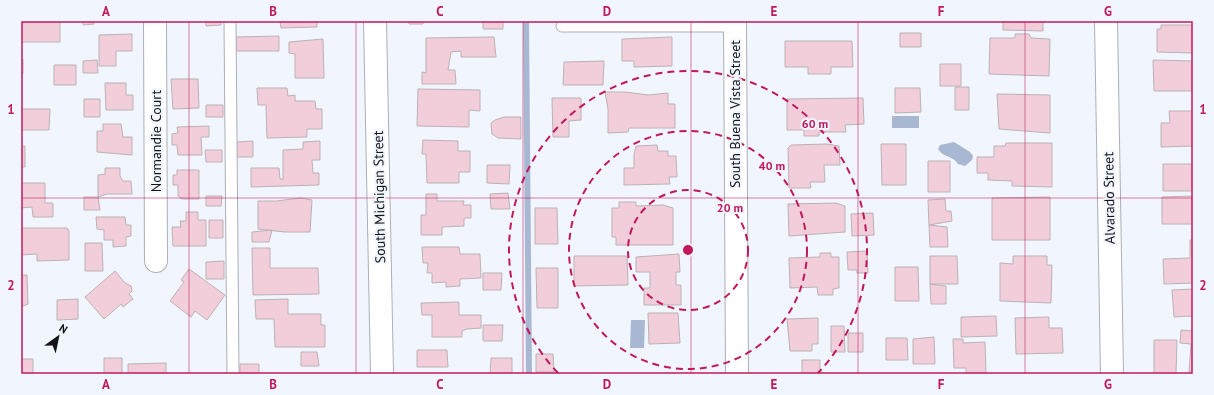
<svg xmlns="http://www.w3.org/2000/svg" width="1214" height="395" viewBox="0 0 1214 395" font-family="'PT Sans',sans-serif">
  <rect width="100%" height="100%" fill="#f1f5fd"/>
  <path fill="#a9b8d2" d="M892 116H919V128H892Z
    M954 142 970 152 973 156 972 160 965 166 958 164C953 155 943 158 938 149L940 145Z
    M631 320H645L644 348H630Z"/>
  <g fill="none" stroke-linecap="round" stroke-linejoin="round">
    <path stroke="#a9b8d2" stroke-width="6" d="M526 21 529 374"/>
  </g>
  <path fill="#f1ced9" stroke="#bcb2b5" d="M21 21H60V42H21Z
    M83 21H94V24L83 25Z
    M206 21H221V25L206 26Z
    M280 21H317V27L281 28Z
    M409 21H423V24H409Z
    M483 21H503V29H483Z
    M1003 21H1043V31L1003 30Z
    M1161 25H1193V53L1157 52V29H1161Z
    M900 33H921V47H900Z
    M132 34V51H116V66H99V35Z
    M1015 34H1029L1031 38 1050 39 1049 76 989 74 990 38H1015Z
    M279 36V51H236V37Z
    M494 37 496 57H461V51L451 52 448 70H455L456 84H422V72L426 73V38Z
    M672 37V66L634 67V61H622V39Z
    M323 39 324 78H295V54L289 53V42Z
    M785 41H852L853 67H831V74H808V67H785Z
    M21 59H23V74H21Z
    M97 60 98 73H83V61Z
    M1153 60 1193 61V91H1154Z
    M604 61 603 85H563L564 62Z
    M940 64H961V86H940Z
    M54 65H76V85H54Z
    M171 79H198L199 108 173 109Z
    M105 83H126V95H133V110H106Z
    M955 87H969V110H955Z
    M257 88H287L288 96 295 95V101H315L316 109H322V129H307V137L267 138 266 105H258Z
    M895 88H920L921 112 895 113Z
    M418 89 480 90V111L469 110V127L417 126Z
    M605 92H625L648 95 668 93V104H675V128H629L628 132 608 133V109Z
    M997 94 1050 95V133L999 129Z
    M552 98H581V120L569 121V137H553Z
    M863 98 864 124 845 125 846 132H819V136H804V130H787V99Z
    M84 99H100V117H84Z
    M206 105H223V117H206Z
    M21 109H50L49 130H21Z
    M1169 111H1193V146L1161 147V123H1170Z
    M504 117H521V139L498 138 492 134 491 123 495 120Z
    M103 124H121L123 137H132V155L97 152V131H103Z
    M209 126V137H201L202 155H178L177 145H172V134L178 133 177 127Z
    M423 140 458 141V151H470V172H459V183H427L426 154H422Z
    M253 141V157H236V142Z
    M320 141V160H312L313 173H319V185L251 187V168H279L280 179H283V150L303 149V142Z
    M1006 143H1052V187L1012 186V181L988 180V173H977V157H994V146H1005Z
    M827 144 839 146 840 165H824L825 182H810L811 188H789L788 148 791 145Z
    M881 144H906V185H882Z
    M657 145 658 151H668V156H676L677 177H669L670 184 624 185V168H634V154L636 146Z
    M21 146H25V167H21Z
    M205 150H222V162H206Z
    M928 161H950V192H928Z
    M1163 164H1193V191H1163Z
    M487 165H510L509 184 487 183Z
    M105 168H120V176L123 181H131L132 194H107L98 197V175L105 174Z
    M177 170H199V199H182L178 196V185H173V175H177Z
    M21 183H45V203H53V217H33L32 207 21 208Z
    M508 193 510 209H491L490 194Z
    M426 194H437V201H464L463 205H471V218H464V226L442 227V235H421V215H426Z
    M206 196H222L221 206H206Z
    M1193 196V224H1162V197Z
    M84 197H98L100 210H84Z
    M1050 197V240H992V198Z
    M301 198 312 200 310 232H285L258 229V201H276Z
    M945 199 946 211H951L952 221 929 225 928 200Z
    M619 202H636V206L663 205 673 208V245H616V237H612V208H619Z
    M836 203 845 206V232L789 236 788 204Z
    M535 208H557L558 244H535Z
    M186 212H198V220H206V246H173L172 227H181L180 221H186Z
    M873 213 874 235 852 236 851 214Z
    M96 217H125L126 225H131V236L126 237V246L113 247V240H104V230L97 229Z
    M209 220H223V238H209Z
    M929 225 947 227 948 247H930Z
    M21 228H67L69 231V260L37 261V254L21 255Z
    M272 230 269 242H252V232Z
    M1190 240H1193V283L1164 284 1163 259 1190 258Z
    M85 243H102L103 271H85Z
    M422 247H459L460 254H480L481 278 460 279V286L446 287V282L432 283V273H427L428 263H423Z
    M252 248H270V268H318L319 294 253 295Z
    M867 251 868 273H857V270H848L847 252Z
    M820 253H831V257H839V288L833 289V295H818L817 287 790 288 789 258 820 257Z
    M679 254 680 272H676V285H681V305H644V288H650V272H636V257Z
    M574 256H627L628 285 574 286Z
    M930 256H957L958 284H930Z
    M1013 256H1047V265H1052L1051 303 1000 301V263L1013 264Z
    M224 261V279H206V262Z
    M895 267H918L919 301H895Z
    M536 268H558V308H537Z
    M189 269 225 295 207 320 195 311 191 317 170 301 184 282 181 280Z
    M115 271 125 283 131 286 132 291 129 294 133 299 123 307 121 304 104 319 85 297Z
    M483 273H502L501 290H483Z
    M21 275H27L28 304 21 307Z
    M930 284 946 286V304H931Z
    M1193 289V316L1174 317 1172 290Z
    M78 299V319L57 320V300Z
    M288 299V314H321V325H325V347H275L274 319H256L255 300Z
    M459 302V315H481V328L467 329 462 331V337H432V315H422L421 303Z
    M648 313H678L680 343 649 344Z
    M996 316 997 336 961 337V317Z
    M1049 317V328H1062L1063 353 1016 354 1015 318Z
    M818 318V344H812V351H790L787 319Z
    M483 325H503L502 341H483Z
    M831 326H844L845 352H831Z
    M1181 330 1193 331V372H1189L1191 344 1180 343Z
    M848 333H863V352H848Z
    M934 337 935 364H913V339Z
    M886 338H907L908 360H886Z
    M953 339H963V343L985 342 986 373H966V368H954Z
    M1154 340H1177L1176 374H1154Z
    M417 350H447L448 367H417Z
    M301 352H317L319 366H301Z
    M536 354H553L554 372H536Z
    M104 358H122V374H104Z
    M491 358H512V374H490Z
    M21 359H33V374H21Z
    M802 360H820V374H802Z
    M166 363V374H128V364Z
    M240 364H259V374H240Z"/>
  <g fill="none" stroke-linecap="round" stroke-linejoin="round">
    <defs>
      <path id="service" d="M230 21 233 374
        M562 26H735"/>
      <path id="minor" d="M155 21 156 261
        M375 21 382 374
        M735 21 737 374
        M1106 21 1112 374"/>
    </defs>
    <use href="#service" stroke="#acafb7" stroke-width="13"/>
    <use href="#minor" stroke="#acafb7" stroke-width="24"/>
    <use href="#service" stroke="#fff" stroke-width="11"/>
    <use href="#minor" stroke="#fff" stroke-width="22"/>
  </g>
  <path fill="none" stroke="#c2185b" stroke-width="1" stroke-opacity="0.55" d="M189 21V374M356 21V374M523 21V374M691 21V374M858 21V374M1025 21V374M21 198H1193"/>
  <g fill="none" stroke="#c2185b" stroke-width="2" stroke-dasharray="7 5">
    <circle cx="688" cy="250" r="60"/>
    <circle cx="688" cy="250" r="119"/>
    <path d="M558 373A179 179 0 1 1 818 373"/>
  </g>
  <g text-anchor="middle" stroke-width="4" stroke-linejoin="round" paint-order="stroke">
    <g font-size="14" fill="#141518" stroke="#f1f5fd">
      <text transform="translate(735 114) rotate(-90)" y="5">South Buena Vista Street</text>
      <text transform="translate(156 141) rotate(-90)" y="5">Normandie Court</text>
      <text transform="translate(379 197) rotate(-91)" y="5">South Michigan Street</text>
      <text transform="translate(1109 198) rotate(-91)" y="5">Alvarado Street</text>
    </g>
  </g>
  <circle cx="688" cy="250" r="6" fill="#c2185b" stroke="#f1f5fd" stroke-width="2"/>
  <g font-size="12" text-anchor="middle" font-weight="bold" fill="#c2185b" stroke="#f1f5fd" stroke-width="4" stroke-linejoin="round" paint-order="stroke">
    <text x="815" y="128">60 m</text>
    <text x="772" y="170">40 m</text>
    <text x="730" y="212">20 m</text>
  </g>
  <rect width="1214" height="395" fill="none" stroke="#f1f5fd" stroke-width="44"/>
  <g transform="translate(58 337) rotate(33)" stroke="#f1f5fd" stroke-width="3" paint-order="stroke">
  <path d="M0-3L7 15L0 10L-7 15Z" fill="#141518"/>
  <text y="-6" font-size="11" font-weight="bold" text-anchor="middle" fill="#141518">N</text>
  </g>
  <rect x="22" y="22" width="1170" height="351" fill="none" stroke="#c2185b" stroke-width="1.5"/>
  <g font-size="13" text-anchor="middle" font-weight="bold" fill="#c2185b">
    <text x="106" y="16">A</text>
    <text x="273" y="16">B</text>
    <text x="440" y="16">C</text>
    <text x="607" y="16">D</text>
    <text x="774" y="16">E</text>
    <text x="941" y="16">F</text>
    <text x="1108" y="16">G</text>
    <text x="11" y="114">1</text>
    <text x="1203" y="114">1</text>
    <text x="11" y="290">2</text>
    <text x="1203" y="290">2</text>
    <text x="106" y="389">A</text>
    <text x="273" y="389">B</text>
    <text x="440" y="389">C</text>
    <text x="607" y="389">D</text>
    <text x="774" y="389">E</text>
    <text x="941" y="389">F</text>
    <text x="1108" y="389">G</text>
  </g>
</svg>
